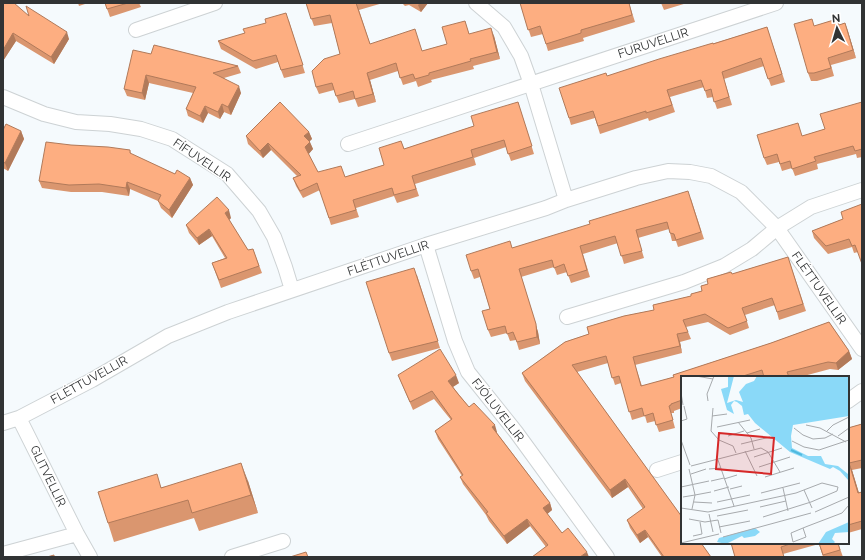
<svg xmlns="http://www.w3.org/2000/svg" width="865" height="560" viewBox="0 0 865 560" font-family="Raleway,sans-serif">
  <rect width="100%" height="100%" fill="#f5fafd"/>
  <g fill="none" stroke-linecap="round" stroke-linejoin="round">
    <defs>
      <path id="minor" d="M476 3 504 27 521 56 531 84 566 200
        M136 30 215 3
        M3 97 44 114 76 122 110 124 141 129 172 139 227 174 259 211 274 237 285 267 292 290
        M348 144 776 3
        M426 245 455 341 468 372 516 432 607 557
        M567 317 684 282 724 266 752 249 777 228 811 207 862 190
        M848 401 862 391
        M19 418 77 534 90 557
        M3 423 19 418 92 380 168 336 228 312 426 245 546 208 566 200 636 178 668 171 690 172 711 176 741 192 777 228 862 349
        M657 470 682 462
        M3 554 77 534
        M232 557 283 541"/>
    </defs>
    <use href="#minor" stroke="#cdd2d4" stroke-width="16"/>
    <use href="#minor" stroke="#fff" stroke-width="14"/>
  </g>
  <path fill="#da966f" d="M3 3 29 16 69 39 54 64 16 41 3 61Z
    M78 3H88L79 6Z
    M105 3H139L141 7 110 17Z
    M306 3H383L359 10 370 44 422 51 447 44 465 21 469 34 494 36 500 59 473 66 474 69 431 80 432 82 418 87 416 81 403 85 398 71 370 80 376 102 358 107 355 99 339 103 334 90 319 94 316 87 340 54 332 23 314 26Z
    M402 3H428L421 12 409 5 405 6Z
    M520 3H629L635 22 583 38 584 41 548 51 543 34 531 37Z
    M661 3H687L664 10Z
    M837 19 839 25 845 23 856 58 831 65 834 76 817 81H811L808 73 815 26Z
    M289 21 305 73 284 78 278 62 256 69 221 49 218 41Z
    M767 27 785 82 771 86 764 66 724 79 732 105 717 109 713 97 707 98 704 87 670 97 675 112 649 121 648 118 600 134 595 118 571 125 569 118 607 76Z
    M151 54 238 66 241 73 224 78 241 93 231 115 224 112 220 119 208 113 203 123 188 116 186 109 193 93 149 83 145 100 127 96 124 89Z
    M518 102 534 154 511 161 506 147 474 158 476 165 415 184 419 196 397 203 394 196 356 208 359 217 331 225 320 190 303 198 296 186 293 178 297 176 271 150 263 158 248 144 246 136 309 132 312 139 309 141 313 149 308 154 318 172 345 177 384 165 401 141 404 149 474 126Z
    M862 102V157L857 158 856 154 817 164 818 169 795 176 792 168 782 171 779 162 767 165 764 158 802 136 825 129Z
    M3 130 21 131 24 139 8 171 3 168Z
    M71 145 130 150 131 154 175 174 190 178 193 185 172 218 161 208 158 201 130 189 129 196 102 192H71L42 188 39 181Z
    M691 199 704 239 678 247 676 241H672L669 229 638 238 644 258 624 264 618 243 583 254 590 277 571 283 567 272 557 275 554 267 521 277 538 332 540 344 519 350 516 340 510 341 507 333 491 337 488 330 490 309 480 277 474 279 471 271 512 248Z
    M862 204 858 252 854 253 852 247 828 254 814 238 812 231 843 219Z
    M231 218 229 220 248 250 253 249 262 273 221 288 212 263 225 258 212 236 199 245 189 233 186 225Z
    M788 257 806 311 779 320 775 305 745 315 749 328 730 335 708 322 686 327 691 339 680 342 682 353 635 365 642 386 674 377 673 375 771 343 829 322 849 351 852 359 838 370 830 369 800 377H682V408L674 411V413H671L675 428 659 432 655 421 647 423 645 416 632 420 621 383 615 385 608 363 577 372 682 517V543H701L711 557H662L648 537 640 543 630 528 627 520 643 509 628 487 612 498 525 381 522 373 565 342 589 334 587 327 624 316 654 310 653 305 691 296V294L702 291 701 286 708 284 707 279 731 272 732 274Z
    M417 275 440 348 392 361 389 353Z
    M398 375 459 383 453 387 469 407 497 432V433L550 503 552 510 547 514 562 533 546 547 530 526 507 544 489 521 486 515 463 484 460 477 462 476 438 439 435 431 451 420 434 399 413 410Z
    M862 424V468L852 470 859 493 862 492V529L848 533V428Z
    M248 481 258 513 199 531 194 518 114 542 108 523 162 487Z
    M731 543H838L843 557H823L819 544 783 554 784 557H735Z"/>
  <path fill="#b17a5a" d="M420 3H428L421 12 418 5Z
    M845 23 848 31 856 58 853 50Z
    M491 28 494 36 500 59 497 52Z
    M67 32 69 39 54 64 51 57Z
    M13 33 16 41 3 61V50Z
    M367 73 370 80 376 102 373 94Z
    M146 75 149 83 145 100 142 93Z
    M239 86 241 93 231 115 228 107Z
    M222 104 224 112 220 119 218 112Z
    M205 106 208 113 203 123 200 116Z
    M21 131 24 139 8 171 5 163Z
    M309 132 312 139 307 144 304 136Z
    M310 142 313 149 308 155 305 147Z
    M268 143 271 150 263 158 260 151Z
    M190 178 193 185 172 218 169 210Z
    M127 182 130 189 129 196 126 188Z
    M229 210 231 218 228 221 225 213Z
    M209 229 212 236 199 245 197 238Z
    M519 269 538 332 540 344 537 337Z
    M677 334 680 342 682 353 680 346Z
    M849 351 852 359 838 370 836 363Z
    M456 375 459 383 451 388 448 381Z
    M495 425 497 432 495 434 492 427Z
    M241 463 248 481 258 513 251 495Z
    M849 463 852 470 861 500 858 493Z
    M625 479 628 487 612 498 610 490Z
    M550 503 552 510 545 516 543 508Z
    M527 519 530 526 507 544 504 536Z
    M645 530 648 537 640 543 637 535Z
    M587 552 589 557H580Z"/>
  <path fill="#fdae81" stroke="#b17a5a" d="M3 3H14L29 16 26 6 67 32 51 57 13 33 3 50Z
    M105 3H128L107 9Z
    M306 3H356L370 44 415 29 422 51 447 44 442 27 465 21 469 34 491 28 497 52 470 59 471 61 429 73V75L415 79 413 74 400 78 396 63 367 73 373 94 355 99 353 91 336 96 332 83 316 87 312 71 324 59 340 54 330 15 311 19Z
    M520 3H629L632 15 581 30V33L546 44 540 26 528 30Z
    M286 13 303 65 281 70 276 55 253 61 218 41 245 33 243 29 266 23 265 19Z
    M812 19 814 26 837 19 839 25 845 23 853 50 828 58 831 68 814 73H808L794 24Z
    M767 27 782 74 768 79 761 58 722 72 729 97 714 102 711 89 705 91 701 80 667 90 672 105 646 113V111L598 126 593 111 569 118 559 88 606 73 607 76 659 59 713 43V44Z
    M154 45 238 66 213 73 239 86 228 107 222 104 218 112 205 106 200 116 186 109 196 87 146 75 142 93 124 89 133 50 151 54Z
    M280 102 309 132 304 136 310 142 305 147 318 172 341 166 345 177 384 165 379 148 401 141 404 149 474 126 471 116 518 102 532 146 508 154 504 140 471 150 473 157 412 176 416 189 394 195 392 188 353 200 356 210 329 218 317 183 300 191 293 178 301 175 268 143 260 151 246 136Z
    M862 102V149L855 151 853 146 814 157 816 161 792 169 790 161 780 164 777 154 764 158 757 135 798 123 802 136 825 129 820 114Z
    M6 124 21 131 5 163 3 162V130Z
    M46 142 71 145 108 147 130 150V153L175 174 177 170 190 178 169 210 158 201 161 195 127 182 126 188 99 184 69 185 39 181Z
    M688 191 701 232 676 240 674 234 670 233 667 222 636 230 642 251 621 256 615 236 580 246 587 270 568 276 564 264 554 268 552 260 519 269 536 324 537 337 517 342 513 332 507 334 505 326 488 330 482 311 490 309 478 269 471 271 466 255 510 241 512 248 590 224 589 221Z
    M217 197 229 210 225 213 248 250 253 249 259 266 219 280 212 263 227 258 209 229 197 238 186 225Z
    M862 204V264L855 245 852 246 849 239 826 246 812 231 843 219 841 212Z
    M788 257 803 304 777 312 772 298 742 308 747 321 728 328 705 314 683 320 688 332 677 334 680 346 633 357 641 386 674 377 673 375 771 343 829 322 849 351 836 363 828 362 787 372 789 377H764L762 370 740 377H682V400L671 404V405L669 406 673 420 656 425 653 413 644 416 642 408 629 412 619 376 612 378 606 356 572 365 682 517V543H701L711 557H664L645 530 637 535 627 520 645 507 625 479 610 490 522 373 565 342 589 334 587 327 624 316 654 310 653 305 691 296V294L702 291 701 286 708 284 707 279 731 272 732 274Z
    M414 268 438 341 389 353 366 282Z
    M440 349 456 375 448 381 458 394 469 407 474 403 495 425 492 427 550 503 543 508 562 533 568 528 587 552 580 557H532L548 545 527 519 504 536 486 513 488 512 460 477 463 475 435 431 452 419 432 391 410 402 398 375Z
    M862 424V460L849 463 858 493 862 492V521L848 525V428Z
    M241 463 251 495 192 513 188 500 108 523 98 492 157 474 161 488Z
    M731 543H793L781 547 784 557H735Z
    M819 543H838L840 550 823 555Z
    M306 552 308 557H290Z
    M54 555V557H47Z"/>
  <g text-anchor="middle" stroke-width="3" stroke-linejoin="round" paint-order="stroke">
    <g font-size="12" fill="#313334" stroke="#fff">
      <text transform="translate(653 43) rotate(-18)" y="4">FURUVELLIR</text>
      <text transform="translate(202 160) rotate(34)" y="4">FÍFUVELLIR</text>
      <text transform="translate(388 258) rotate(-19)" y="4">FLÉTTUVELLIR</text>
      <text transform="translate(819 288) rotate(55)" y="4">FLÉTTUVELLIR</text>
      <text transform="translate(89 380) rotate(-29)" y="4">FLÉTTUVELLIR</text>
      <text transform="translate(498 410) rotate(52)" y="4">FJÓLUVELLIR</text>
      <text transform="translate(48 476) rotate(64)" y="4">GLITVELLIR</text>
    </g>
  </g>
  <g transform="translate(681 376)">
    <rect width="168" height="168" fill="#f5fafd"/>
    <path d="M47 0H53L46 27 55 24 62 26 58 16 65 8 73 5 76 0H168V40L112 49 110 60 111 72 127 80H140L144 88 157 90 167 98 168 105 159 95 152 91 149 93 109 76 74 47 67 38 63 39 61 30 56 26 53 25 50 29 53 38 46 34 40 13 47 11ZM168 146V156L154 157 151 163 154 166 152 168H137L145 156ZM74 152 79 156 74 160 63 162 61 160 45 168 36 166 38 162Z" fill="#8ad9f8"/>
    <path fill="none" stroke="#50b9de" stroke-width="2" d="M110 74 121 79"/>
    <path fill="none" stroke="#a7aaad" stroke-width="1" d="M15 0 32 3M0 17 2 29M27 25 26 18 33 0M32 32 30 55 38 64 52 70 55 77M31 40 46 38M0 45 6 43 3 30M57 46 70 62 73 73M125 49 139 52 165 66M36 51 69 44M113 52 122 59 132 63 144 62 152 58M145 56 152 49 168 41M66 57 79 53M47 60 63 55M157 60 168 52M0 64 9 89M111 65 123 71 138 74 168 64M60 68 89 61M64 75 76 100M73 81 101 72M37 84 53 130M10 90 80 72 87 76 99 96M78 91 109 81M8 93 14 119 11 133M28 93 40 92M10 98 25 93M84 101 113 92M43 103 56 99M30 105 43 102M0 111 28 105M102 112 107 135M49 113 61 110M123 114 131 132M33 115 48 111M80 117 119 107M14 119 30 116M2 121 14 119M13 126 31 127M36 126 69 119M79 131 105 125M0 132 27 136 115 117 141 107 157 111 156 115 130 126 82 141M134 136 168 121M28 138 32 156M36 140 67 134M8 143 24 146 37 144M37 144 40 157M38 151 69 145M122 152 125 161 112 166 110 157 122 152 127 150 161 137 168 129M12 160 21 158 19 146M42 161 130 137M0 167 38 158"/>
    <path fill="#d62828" fill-opacity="0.15" stroke="#d62828" stroke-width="2" d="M38 57 93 62 90 98 35 93Z"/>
    <rect width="168" height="168" fill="none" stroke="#313334" stroke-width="2"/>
  </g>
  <rect width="865" height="560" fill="none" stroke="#313334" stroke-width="8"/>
  <g transform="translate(837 28) rotate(355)" stroke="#ffffff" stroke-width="3" paint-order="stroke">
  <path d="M0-3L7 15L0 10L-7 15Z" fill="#313334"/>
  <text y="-6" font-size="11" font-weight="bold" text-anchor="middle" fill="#313334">N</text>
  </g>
</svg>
